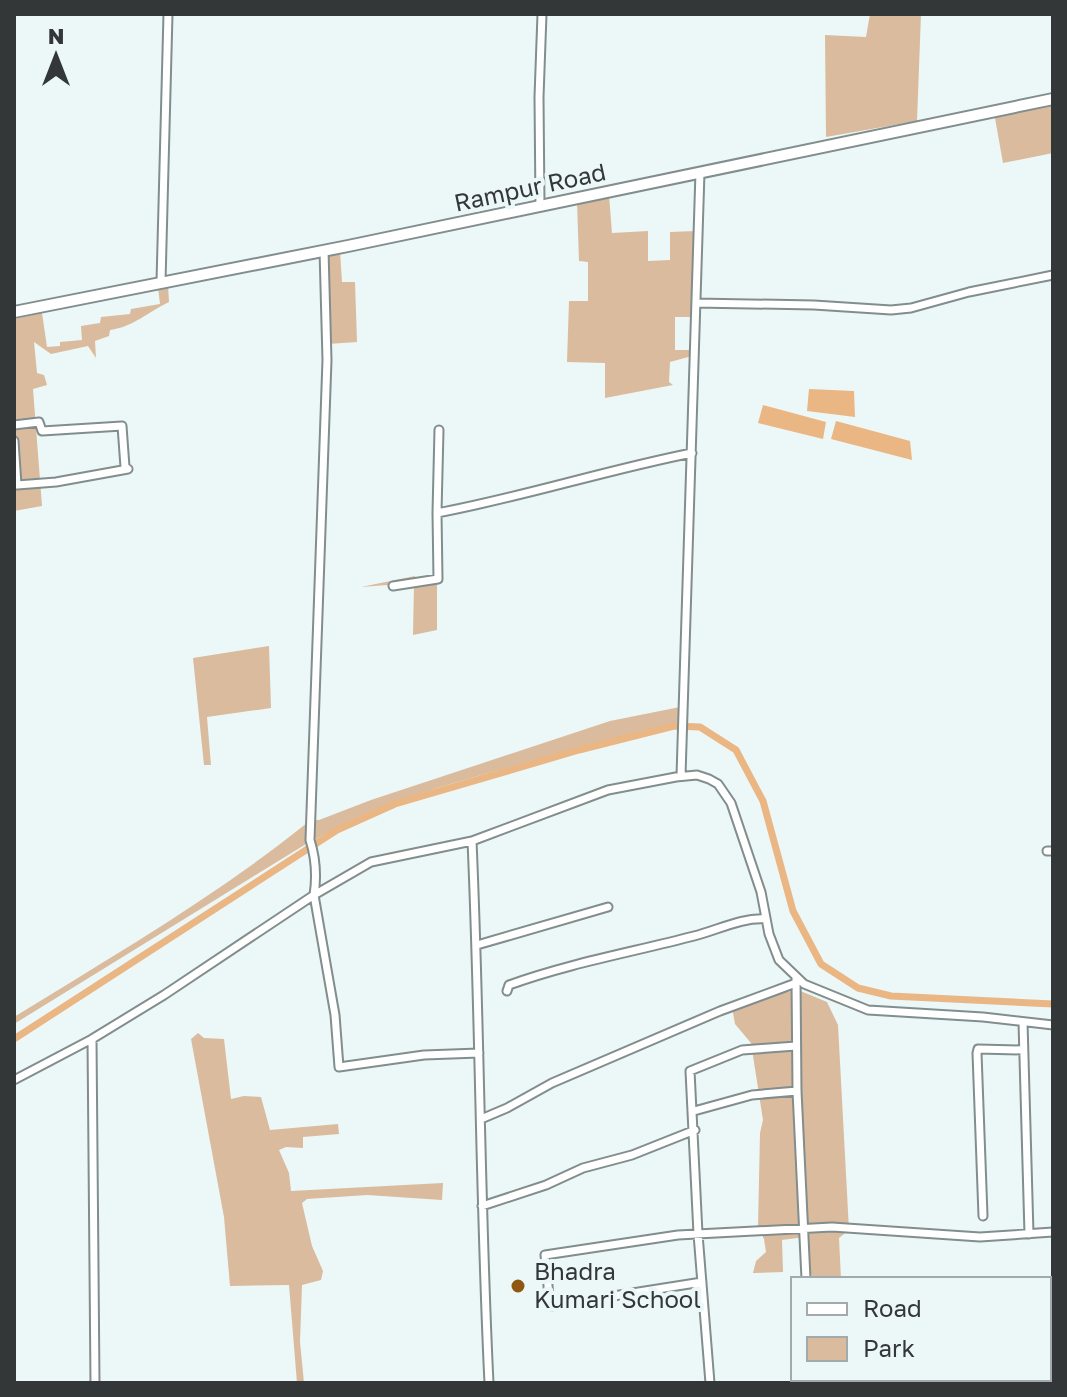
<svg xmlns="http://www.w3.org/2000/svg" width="1067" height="1397" viewBox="0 0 1067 1397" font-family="'Golos Text',sans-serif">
  <rect width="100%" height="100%" fill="#ecf7f8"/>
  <path fill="#dabb9d" d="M870 14H921L917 121 826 137 825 35 866 37Z
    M1053 105V153L1003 163 995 118Z
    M609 195 612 233 648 231V261L670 260V232L696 231 693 317H675V350H692V356L670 362 669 382 673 385 605 398V363L567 362 569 301H588V262L579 261 577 202Z
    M340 251 342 282H355L357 342 328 344 326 254Z
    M168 285 169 302C148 312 133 327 110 330L109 336 95 341 96 358 88 346 51 354 34 342 37 373 44 375 47 385 33 389 42 506 14 511V319L42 313 47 347 60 346V342L82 340 81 326 100 323 101 317 130 314 131 309 160 304 158 287Z
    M415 576V583L437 585V630L413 635 414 583 361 587Z
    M269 646 271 708 207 717 211 765H204L193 658Z
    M680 707V722C612 738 545 757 478 776 420 793 364 809 313 841L315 800 316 820H319L371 800 610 721Z
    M307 823 306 844 14 1024V1017C114 955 215 897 307 823Z
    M798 990 827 1002 838 1025 849 1230 839 1238 841 1279H812L805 1237 782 1240 783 1272 753 1273 756 1261 766 1252 764 1239 758 1227 760 1133 763 1120 751 1043 735 1024 732 1007 746 999Z
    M198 1033 204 1038 224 1039 231 1099 244 1096 261 1097 270 1130 338 1124 339 1134 303 1137V1148L286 1147 279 1150 289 1173 291 1191 443 1183 442 1200 367 1195 307 1199 302 1203 312 1246 323 1271 321 1280 302 1285 300 1342 304 1383H297L289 1285 230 1286 224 1217 191 1039Z"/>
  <path fill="#eab684" d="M809 389 854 391 855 417 807 411Z
    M763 405 826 422 823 439 758 423Z
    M836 421 910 441 912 460 831 439Z"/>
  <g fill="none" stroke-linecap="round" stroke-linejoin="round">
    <path stroke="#eab684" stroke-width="7" d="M14 1039 337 830 395 804 579 750 674 726 700 727 736 750 763 801 793 911 821 964 858 988 891 996 1053 1004"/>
    <defs>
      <path id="minor" d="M540 206 539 97 542 14
        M324 250 327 360 310 840C316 859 317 876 314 895L335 1015 339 1067 424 1055 479 1053
        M161 282 168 14
        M696 303 814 305 891 310 911 308 969 292 1053 275
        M14 425 39 422 42 431 122 426 125 467 128 469 56 482 17 485
        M14 441 17 485H14
        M437 513 439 430
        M393 586 438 579 437 513C523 497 606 470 692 453
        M681 776 700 172
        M1047 851H1053
        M477 945 608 907
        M796 979 797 1091 806 1279
        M507 991 509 985C570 963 633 952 694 936 718 930 742 917 766 919
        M1023 1022 1029 1234
        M92 1039 95 1383
        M14 1080 92 1039 164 995 314 895 371 862 472 841
        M694 1111 752 1095 797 1091
        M481 1119 507 1108 552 1083 720 1011 796 983
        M482 1206 546 1185 583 1168 632 1155 695 1130
        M983 1216 977 1053 978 1049 1023 1050
        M702 1282 550 1306 545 1255 678 1235 832 1227 980 1237 1053 1232
        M814 1379V1383
        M489 1383C480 1202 480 1021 472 841L608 790 676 777 697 775 709 779 718 784 731 803 761 892 769 934 779 960 804 984 868 1010 983 1017 1053 1025
        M710 1383 698 1234 690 1071 742 1050 796 1046"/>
      <path id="secondary" d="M14 312 348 246 1053 99"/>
    </defs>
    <use href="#minor" stroke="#828d8d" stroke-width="11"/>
    <use href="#secondary" stroke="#828d8d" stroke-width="14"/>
    <use href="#minor" stroke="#fff" stroke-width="7"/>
    <use href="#secondary" stroke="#fff" stroke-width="10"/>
  </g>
  <circle fill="#905712" stroke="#ecf7f8" stroke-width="3" cx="518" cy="1286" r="8"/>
  <g text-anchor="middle" stroke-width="8" stroke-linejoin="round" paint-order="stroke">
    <g font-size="24" fill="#333737" stroke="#ecf7f8">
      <text transform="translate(530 188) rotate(-12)" y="8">Rampur Road</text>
    </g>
    <g font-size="24" fill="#333737" stroke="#ecf7f8" text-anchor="start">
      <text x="534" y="1280">Bhadra<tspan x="534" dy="28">Kumari School</tspan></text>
    </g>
  </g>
  <rect width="1067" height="1397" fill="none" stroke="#333737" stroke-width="32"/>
  <rect x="791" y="1277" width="260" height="104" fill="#ecf7f8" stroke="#a2aaab" stroke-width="2"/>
  <rect x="807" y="1303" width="40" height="12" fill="#ffffff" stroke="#a2aaab" stroke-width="2"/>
  <text x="863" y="1317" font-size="24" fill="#333737">Road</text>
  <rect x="807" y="1337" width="40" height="24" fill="#dabb9d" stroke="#a2aaab" stroke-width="2"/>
  <text x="863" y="1357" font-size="24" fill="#333737">Park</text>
  <g transform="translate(56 56)" stroke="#ecf7f8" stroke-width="6" paint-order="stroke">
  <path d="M0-6L14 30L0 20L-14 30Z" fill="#333737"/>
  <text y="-12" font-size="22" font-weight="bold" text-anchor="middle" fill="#333737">N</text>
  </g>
</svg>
